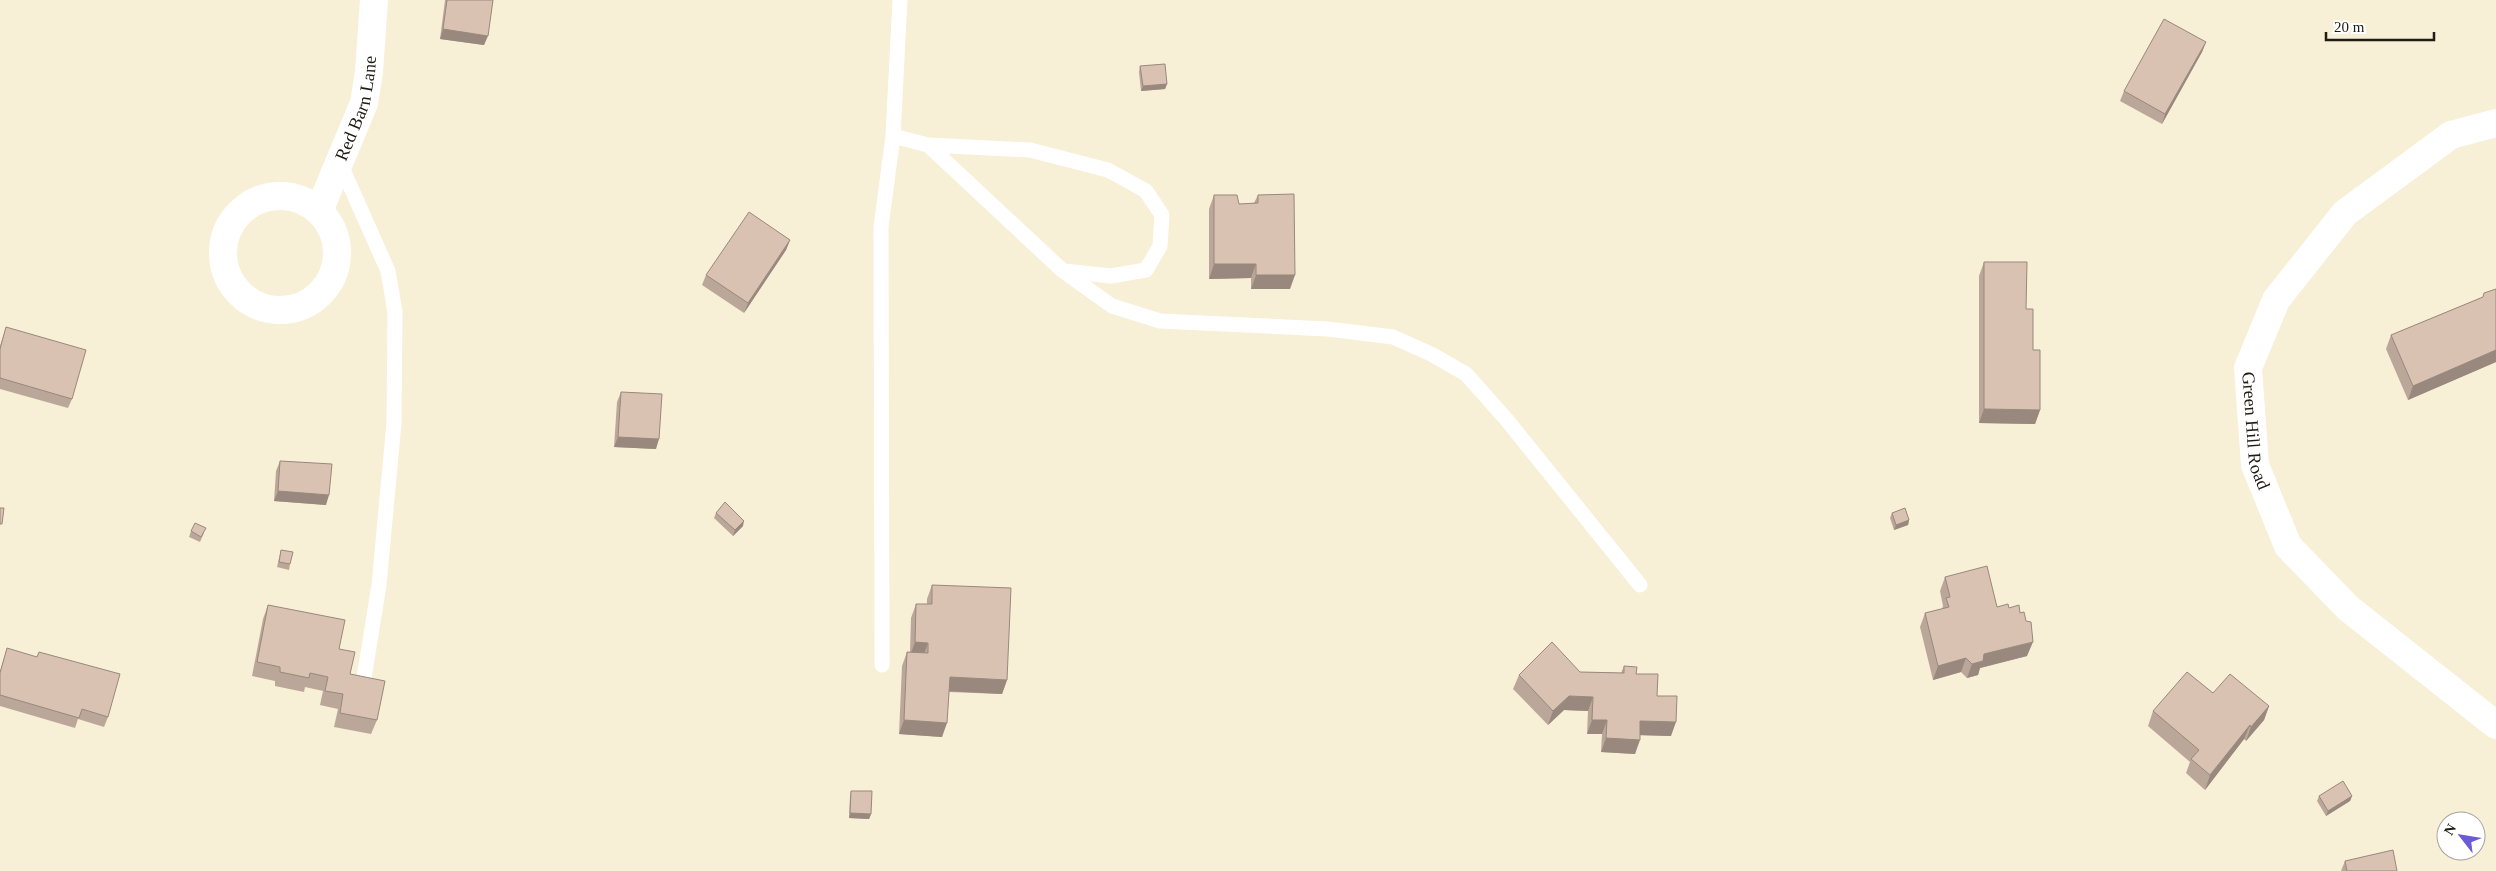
<svg xmlns="http://www.w3.org/2000/svg" width="2496" height="871" viewBox="0 0 2496 871" font-family="'Times New Roman',serif">
  <rect width="100%" height="100%" fill="#f7efd6"/>
  <g fill="none" stroke-linecap="round" stroke-linejoin="round">
    <path stroke="#fff" stroke-width="15" d="M893 136 928 145 1063 271 1112 306 1160 321 1328 329 1393 337 1431 354 1466 374 1506 419 1640 585
      M928 145 1030 150 1108 170 1146 191 1162 215 1160 246 1146 270 1111 276 1064 271
      M340 163 388 271 395 312 394 423 379 585 364 678
      M882 665 881 227 893 136 900 0"/>
    <g stroke="#fff" stroke-width="28">
      <path id="s1" d="M2496 123 2451 135 2345 213 2276 300 2248 368 2255 465 2288 546 2348 608 2496 725"/>
      <circle cx="280" cy="253" r="57"/>
      <path id="s2" d="M319 211 364 103 369 72 374 0"/>
    </g>
  </g>
  <path fill="#bba799" d="M445 0H493L484 45 440 39Z
    M2206 42 2202 52 2162 124 2120 101 2124 91Z
    M1140 66 1167 84 1165 89 1141 91 1139 72Z
    M1214 195 1239 204 1254 203 1258 195 1290 289H1251V278L1209 279V209Z
    M790 240 786 250 744 313 702 285 706 275Z
    M1984 262 2026 309 2033 350 2040 410 2035 424 1979 423V276Z
    M2496 289V362L2408 400 2386 349 2391 335 2483 297Z
    M6 327 72 399 68 408 0 389V346Z
    M621 392 656 449 614 447 617 402Z
    M280 461 326 505 274 501 276 471Z
    M716 513 743 526 733 536 714 518Z
    M1892 513 1909 520 1908 525 1894 530 1890 518Z
    M191 531 204 533 200 542 189 537Z
    M281 550 290 564 289 570 277 567Z
    M1945 577 1997 607 2009 608 2027 656 1980 668 1978 675 1967 678 1961 672 1933 680 1920 627 1925 613 1942 609 1943 606 1940 591Z
    M932 585 1007 680 1002 694 949 692 942 737 899 734 902 666 907 652H910L911 618 916 604H927V599Z
    M268 605 339 649 350 674 377 720 371 734 334 727 338 709 320 705 323 691 305 687 304 692 275 686V681L252 676 263 619Z
    M7 648 108 717 104 727 78 719 75 728 0 706V671Z
    M1624 666 1636 674 1657 696 1671 736 1640 735 1635 754 1601 752 1602 734H1587L1588 711 1564 710 1548 725 1513 689 1519 675 1580 672 1621 673Z
    M2213 693 2269 706 2264 720 2246 741 2244 739 2205 790 2186 773 2190 762 2148 726 2153 711Z
    M851 791 871 814 869 819 849 818 850 796Z
    M2319 796H2352L2350 801 2326 816 2317 801Z
    M2345 861 2397 871H2341Z"/>
  <path fill="#98887d" d="M443 29 488 36 484 45 440 39Z
    M2206 42 2202 52 2162 124 2165 114Z
    M1167 84 1165 89 1141 91 1143 86Z
    M790 240 786 250 744 313 748 303Z
    M1214 264H1256L1251 278 1209 279Z
    M1256 275H1295L1290 289H1251Z
    M2496 350V362L2408 400 2413 386Z
    M1984 409 2040 410 2035 424 1979 423Z
    M618 437 659 439 656 449 614 447Z
    M278 491 329 495 326 505 274 501Z
    M1909 520 1908 525 1894 530 1896 525Z
    M744 521 743 526 733 536 735 530Z
    M915 642 928 643 923 657 910 656Z
    M2033 642 2027 656 1980 668 1978 675 1967 678 1972 664 1984 654Z
    M1966 658 1961 672 1933 680 1938 666Z
    M950 677 1007 680 1002 694 945 691Z
    M1569 696 1593 697 1588 711 1564 710 1548 725 1553 711Z
    M2269 706 2264 720 2246 741 2251 727Z
    M904 720 947 723 942 737 899 734Z
    M1592 720H1607L1602 734H1587Z
    M1640 721 1676 722 1671 736 1635 735Z
    M2250 725 2244 739 2205 790 2210 775Z
    M1606 738 1640 740 1635 754 1601 752Z
    M2352 796 2350 801 2326 816 2328 811Z
    M850 813 871 814 869 819 849 818Z"/>
  <path fill="#d9c2b2" stroke="#98887d" d="M447 0H493L488 36 443 29Z
    M2164 19 2206 42 2165 114 2124 91Z
    M1165 64 1167 84 1143 86 1140 66Z
    M1294 194 1295 275H1256V264H1214V195H1237L1239 204 1258 203V195Z
    M749 212 790 240 748 303 706 275Z
    M1984 262H2027L2026 309H2033V350H2040V410L1984 409Z
    M2496 289V350L2413 386 2391 335 2483 297 2484 293Z
    M6 327 86 350 72 399 0 378V349Z
    M621 392 662 394 659 439 618 437Z
    M280 461 332 464 329 495 278 491Z
    M725 502 744 521 735 530 716 513Z
    M0 508H4L2 524H0Z
    M1905 508 1909 520 1896 525 1892 513Z
    M195 523 206 528 201 537 191 531Z
    M281 550 293 552 290 564 279 562Z
    M1987 566 1997 607 2008 604 2009 608 2019 605 2020 613 2024 612 2026 621 2031 622 2033 642 1984 654 1983 661 1972 664 1966 658 1938 666 1925 613 1949 607 1946 598 1950 597 1945 577Z
    M932 585 1011 588 1007 680 950 677 947 723 904 720 907 652 928 653V643L915 642 916 604H932Z
    M268 605 345 620 339 649 355 652 350 674 385 681 377 720 340 713 343 694 325 691 328 677 310 673 309 678 280 672V667L257 662Z
    M1552 642 1580 672 1624 673V666L1637 667 1636 674H1658L1657 696H1677L1676 722 1640 721V740L1606 738 1607 720H1592L1593 697 1569 696 1553 711 1519 675Z
    M7 648 37 657 39 652 120 674 108 717 82 709 79 718 0 695V673Z
    M2187 672 2213 693 2230 674 2269 706 2251 727 2250 725 2210 775 2191 759 2199 750 2153 711Z
    M2343 781 2352 796 2328 811 2319 796Z
    M851 791H872L871 814 850 813Z
    M2393 850 2397 871H2347L2345 861Z"/>
  <g text-anchor="middle" stroke-width="4.5" stroke-linejoin="round" paint-order="stroke">
    <g font-size="18" fill="#1f1c13" stroke="#fff">
      <text dy="6" stroke="none"><textPath href="#s2" startOffset="110">Red Barn Lane</textPath></text>
      <text dy="6" stroke="none"><textPath href="#s1" startOffset="426">Green Hill Road</textPath></text>
    </g>
  </g>
  <g transform="translate(2461 836) rotate(301)"><circle r="24" fill="#ffffff" stroke="#a5a4a1"/>
  <path d="M0-4L9 19L0 12L-9 19Z" fill="#695cd6"/>
  <text y="-8" font-size="14" font-weight="bold" text-anchor="middle" fill="#1f1c13">N</text>
  </g>
  <path d="M2326 32v8h108v-8" fill="none" stroke="#1f1c13" stroke-width="2.5"/>
  <text x="2334" y="32" font-size="15" fill="#1f1c13" stroke="#ffffff" stroke-width="4" paint-order="stroke">20 m</text>
</svg>
